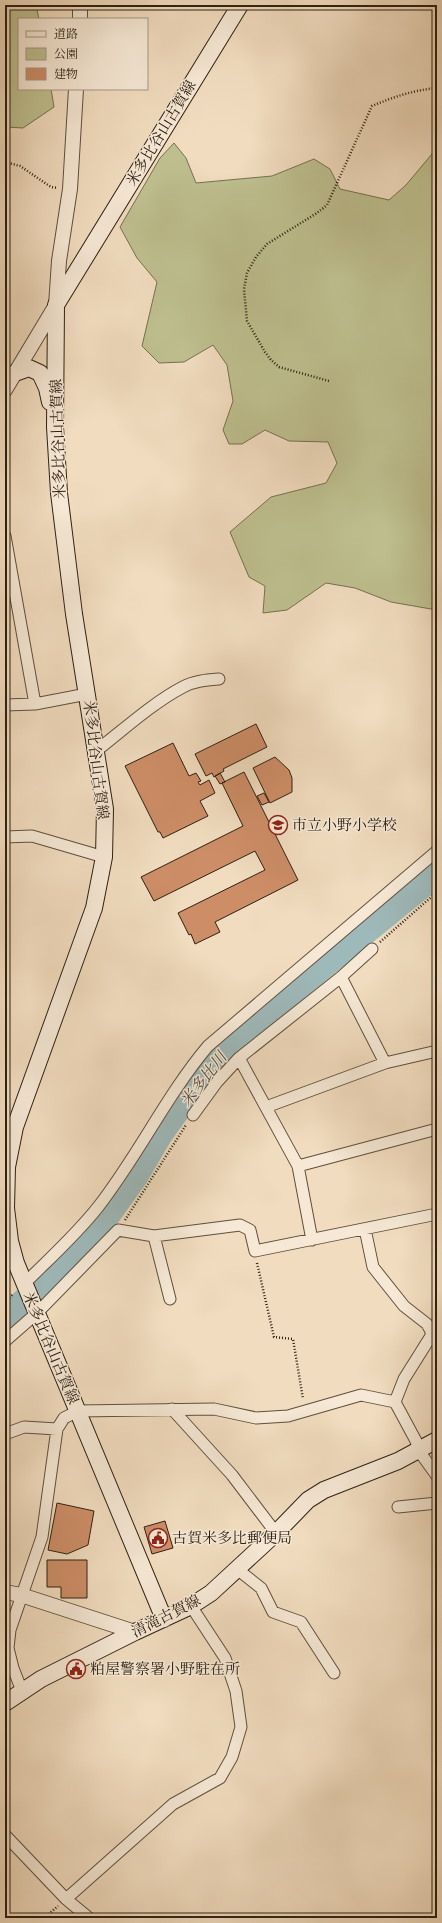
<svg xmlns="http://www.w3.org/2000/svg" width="442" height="1923" viewBox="0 0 442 1923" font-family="'IM FELL French Canon','Noto Serif JP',serif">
  <rect width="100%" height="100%" fill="#f1dcbf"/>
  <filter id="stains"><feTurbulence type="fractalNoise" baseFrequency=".005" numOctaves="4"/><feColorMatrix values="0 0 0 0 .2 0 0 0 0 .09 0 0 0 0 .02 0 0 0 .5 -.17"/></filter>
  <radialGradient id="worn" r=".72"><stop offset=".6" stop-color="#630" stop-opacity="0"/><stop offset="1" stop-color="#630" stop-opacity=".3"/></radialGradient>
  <path fill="#bebf8f" stroke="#767050" d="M5 5H36L39 19H19V89H51L54 107 23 128 5 127Z
    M174 143 186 158 196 183 272 176 314 159 330 169 340 189 389 200 406 185 437 148V607L431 609 391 602 355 588 326 583 287 610 263 613 265 586 249 577 230 532 271 497 326 483 337 463 328 442 289 441 265 430 242 444H229L223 430 233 401 227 365 213 345 184 362 159 363 142 346 157 282 137 258 120 227 160 158Z"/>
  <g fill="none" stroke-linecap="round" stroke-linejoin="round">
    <path stroke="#9eb9ba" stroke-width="25" d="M5 1318 48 1279 106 1218 136 1176 160 1135 211 1064 244 1031 437 874"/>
  </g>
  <path fill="#cd8d67" stroke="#2d2012" d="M256 724 267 747 223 769 224 771 214 777 212 773 206 776 195 754Z
    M173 743 189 776 196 773 201 781 198 782 200 785 209 780 215 793 200 801 208 816 163 838 160 832H158L125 766Z
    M275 757 289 770 292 778V792L270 803 253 768Z
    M244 772 298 880 215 922 220 932 195 944 191 934 189 935 178 913 265 870 255 851 154 901 141 877 243 826 222 783Z
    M220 773 225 782 220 784 215 776Z
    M264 793 269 802 262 805 257 796Z
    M57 1503 94 1511 88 1545 67 1554 48 1550Z
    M165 1521 173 1548 152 1554 144 1527Z
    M47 1560H87V1598H61V1587H47Z"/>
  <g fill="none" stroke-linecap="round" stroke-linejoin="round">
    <defs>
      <path id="minor" d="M5 536 35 704
        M5 705 35 704 87 694
        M96 751C123 730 154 702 183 687 194 681 207 680 219 679
        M5 837 32 836 104 857
        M341 977 385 1063
        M239 1058 298 1166 312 1240
        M266 1107 385 1063 437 1051
        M193 1115 217 1082 239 1058 341 977 372 949
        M298 1166 437 1129
        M365 1229 373 1267 404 1306 427 1324 431 1331V1336L404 1379 395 1402
        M154 1236 170 1299
        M24 1284C49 1259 76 1235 98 1207 138 1156 166 1096 208 1046L437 851
        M5 1341 37 1313 118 1230 154 1236 240 1225 250 1230 255 1251 437 1214
        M172 1409 232 1475 276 1533
        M5 1434 24 1427 57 1429
        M398 1507 437 1503
        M237 1569 261 1588 273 1612 301 1622 334 1673
        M22 1691 13 1668 8 1648 10 1630 42 1537 57 1429 64 1418 78 1411 214 1409 256 1418 288 1416 361 1395 395 1402 416 1441 419 1451 437 1476
        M5 1835 66 1899 89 1918
        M66 1899 173 1804 220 1778 232 1757 241 1727 236 1691 225 1658 191 1606"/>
      <path id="tertiary" d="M80 19V5
        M5 390 56 305 59 261 70 189 76 89
        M5 1592 21 1595 135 1632"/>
      <path id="secondary" d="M15 373 29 368 40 373 47 388 50 402
        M164 1619 16 1263 10 1241 6 1208 7 1167 15 1127 94 908 104 857 105 809 74 614 59 493 55 427 56 305 240 5
        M5 1703 41 1679 135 1632 191 1606 211 1593 276 1533 308 1500 324 1490 398 1461 437 1440"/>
    </defs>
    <use href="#minor" stroke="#5e4f3d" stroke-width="13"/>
    <use href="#tertiary" stroke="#5e4f3d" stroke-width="16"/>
    <use href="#secondary" stroke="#2d2012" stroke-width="18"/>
    <path stroke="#2d2012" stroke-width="2.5" stroke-dasharray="1 2" stroke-linecap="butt" d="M5 162 20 166 51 187 58 188
      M329 381 279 367 271 360 265 352 247 321 244 289 247 273 256 257 267 244 317 213 327 205 372 106C393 97 414 90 437 88
      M380 942 437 892
      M125 1220 186 1125
      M257 1263 274 1337 293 1339 303 1399
      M5 1302 13 1294
      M44 1918 58 1906"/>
    <use href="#minor" stroke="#f6e8d5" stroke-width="11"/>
    <use href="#tertiary" stroke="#f6e8d5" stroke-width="14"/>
    <use href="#secondary" stroke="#f6e8d5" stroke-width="16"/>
  </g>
  <defs>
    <symbol id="school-ring" viewBox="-11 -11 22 22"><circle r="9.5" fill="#f6e8d5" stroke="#8f2418" stroke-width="1.5"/><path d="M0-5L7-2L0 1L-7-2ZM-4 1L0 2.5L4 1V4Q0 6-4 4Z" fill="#8f2418"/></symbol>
    <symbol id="civic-ring" viewBox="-11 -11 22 22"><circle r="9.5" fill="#f6e8d5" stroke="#8f2418" stroke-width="1.5"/><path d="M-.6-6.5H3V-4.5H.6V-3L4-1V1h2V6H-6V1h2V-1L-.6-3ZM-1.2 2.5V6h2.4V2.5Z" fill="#8f2418"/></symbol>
  </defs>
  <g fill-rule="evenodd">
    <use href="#school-ring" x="267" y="814" width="22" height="22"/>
    <use href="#civic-ring" x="147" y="1527" width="22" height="22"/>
    <use href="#civic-ring" x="65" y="1658" width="22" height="22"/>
  </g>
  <g text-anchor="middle" stroke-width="3" stroke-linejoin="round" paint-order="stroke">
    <g font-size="15" fill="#2d2012" stroke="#f6e8d5">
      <text transform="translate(161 133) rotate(-59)" y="5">米多比谷山古賀線</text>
      <text transform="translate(58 439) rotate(-92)" y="5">米多比谷山古賀線</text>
      <text transform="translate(96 760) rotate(83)" y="5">米多比谷山古賀線</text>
      <text transform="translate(51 1348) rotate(67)" y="5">米多比谷山古賀線</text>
      <text transform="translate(166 1616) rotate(-27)" y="5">清滝古賀線</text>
    </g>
    <g font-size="15" fill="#2d2012" stroke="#f6e8d5" text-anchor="start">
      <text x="292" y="830">市立小野小学校</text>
      <text x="172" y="1543">古賀米多比郵便局</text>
      <text x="90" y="1674">粕屋警察署小野駐在所</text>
    </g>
    <g font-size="16" font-style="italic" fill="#4f4e44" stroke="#f6e8d5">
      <text transform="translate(203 1079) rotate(-52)" y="6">米多比川</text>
    </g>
  </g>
  <rect width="442" height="1923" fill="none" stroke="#f1dcbf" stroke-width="20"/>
  <rect x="6" y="6" width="430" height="1911" fill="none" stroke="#2d2012" stroke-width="2"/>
  <rect x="10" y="10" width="422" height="1903" fill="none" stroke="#2d2012"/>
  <rect x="18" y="18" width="130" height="72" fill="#f6e8d5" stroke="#a69887"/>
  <rect x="26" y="31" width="20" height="6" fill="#f6e8d5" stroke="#a69887"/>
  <text x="54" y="38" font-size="12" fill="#2d2012">道路</text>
  <rect x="26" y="48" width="20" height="12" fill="#bebf8f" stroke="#a69887"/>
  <text x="54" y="58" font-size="12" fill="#2d2012">公園</text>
  <rect x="26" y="68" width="20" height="12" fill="#cd8d67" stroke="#a69887"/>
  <text x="54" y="78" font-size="12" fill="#2d2012">建物</text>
  <rect width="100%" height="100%" filter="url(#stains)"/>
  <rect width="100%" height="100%" fill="url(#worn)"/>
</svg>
